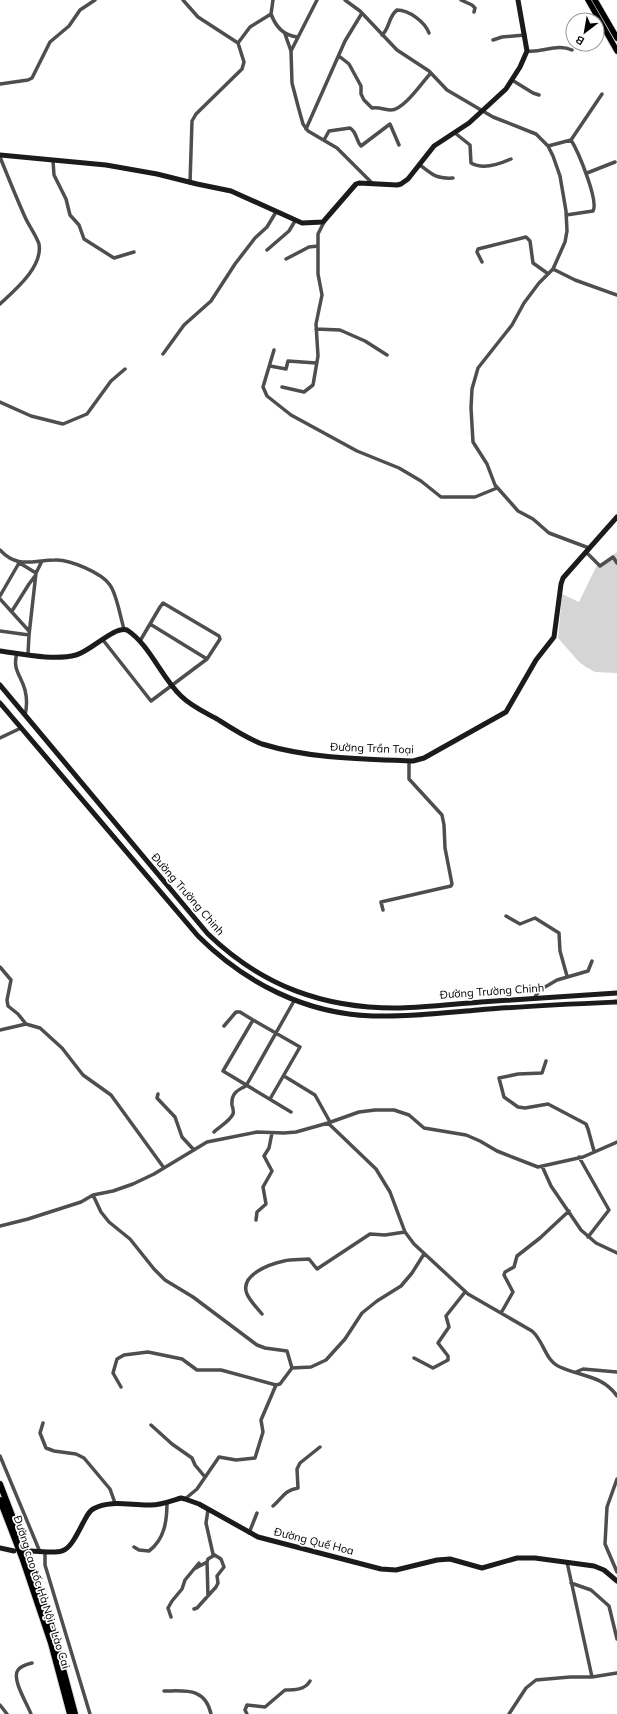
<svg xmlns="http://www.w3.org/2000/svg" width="617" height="1714" viewBox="0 0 617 1714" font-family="Mulish,sans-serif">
  <rect width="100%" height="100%" fill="#fff"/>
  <path fill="#d5d5d5" d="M617 552V673L595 672 586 667 579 662 558 638 562 594 579 602 596 567Z"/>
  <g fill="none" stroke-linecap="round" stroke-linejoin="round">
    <defs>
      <path id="primary" d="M588 0 617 51
        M595 0 617 38"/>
      <path id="highway" d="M0 1484 29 1560 51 1624 75 1714
        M0 1500 23 1560 51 1643 70 1714"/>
    </defs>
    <use href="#primary" stroke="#dbdbdb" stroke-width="7"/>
    <use href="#highway" stroke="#dbdbdb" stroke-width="8"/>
    <path stroke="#4e4e4e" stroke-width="3.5" d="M183 0 198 17 238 43
      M317 0 291 51 292 83 298 106 303 124 308 131 337 148 373 184
      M345 0 360 11 397 50 429 71 447 90 493 117 536 134 548 146 553 156 560 176 566 211 567 231 565 242 553 269 539 283 524 303 512 325 478 368 472 389 471 408 473 442 487 464 495 485 518 511 533 519 549 533 589 548
      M461 0 472 5 475 8 474 12
      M271 14 273 0
      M285 34 291 51
      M382 35C390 28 388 17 397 10 409 10 425 22 429 33
      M493 40 502 37 525 35
      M527 51C543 53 557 43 572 50
      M339 56 349 64 361 86V94L364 100 372 108C380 107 385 110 391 110 404 110 422 82 431 73
      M512 80 533 93 539 95
      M0 84 28 80 32 78 50 42 69 26 80 10 95 0
      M306 129 345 41 362 13
      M455 133 470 145 471 163C483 170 500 164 511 159
      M324 140 329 131 350 128C357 132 356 141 361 146L390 124 399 145
      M571 140 602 94
      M548 146 571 140C578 151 599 201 593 211L566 215
      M0 157C8 177 16 197 25 217 29 226 36 235 39 244 43 267 15 290 0 304
      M53 161 54 175 66 199 70 215 79 225 84 239 114 258 134 252
      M420 165C433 175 436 179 453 178
      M587 173 615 162
      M190 183 192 121 196 114 242 69 244 62 238 43 250 27 271 14C276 27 283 35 297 37
      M267 250 289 231 295 221
      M286 259 309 247 318 246
      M482 262 477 252 478 249 526 237 530 241 533 263 547 273
      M553 269 575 280 617 295
      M316 329 340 330 365 341 387 355
      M274 350 263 387 267 396 291 415 357 451 399 468 421 481 441 497H475L497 488
      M163 354 184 325 211 301 235 264 255 238 267 227 276 212
      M270 366 286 369 288 361 316 363
      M282 387 304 392 313 385 318 356 316 324 322 295 318 274V234L324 222
      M0 402 31 416 63 424 87 414 111 381 125 369
      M0 550C17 569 33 560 55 560 69 559 102 573 110 585 117 595 120 616 124 629
      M586 552 600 566 613 557 617 563
      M18 562 36 573
      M0 596 19 563
      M0 599 29 631
      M12 611 29 584 35 576
      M150 624 207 659
      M0 631 29 635 28 654
      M29 635 36 573 42 561
      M103 640 151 701 207 659 220 639 219 636 163 603 160 607 140 641
      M17 653C12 670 21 675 25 690 27 698 27 707 25 715
      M0 738 21 728
      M383 910 381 902 451 886 452 884 445 848 444 825 442 815 409 779V761
      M506 916 520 924 535 918 559 933 560 951 567 976
      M0 967 11 980 7 1000 8 1006 18 1014 26 1024
      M534 998 540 990 557 980 588 971 592 961
      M224 1026 236 1012H240L253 1020
      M0 1030 26 1024 40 1028 62 1048 83 1075 111 1095 164 1168
      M546 1061 542 1073 518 1074 499 1078 504 1097 518 1107 525 1108 548 1104 586 1124 588 1129 594 1151
      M284 1076 315 1095 330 1122
      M158 1094 157 1098 175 1117 182 1137 194 1150
      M270 1099 300 1047 253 1020 223 1071 291 1112
      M328 1123 376 1169 390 1192 405 1232 414 1244 468 1294 532 1331C544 1341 545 1361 560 1367 582 1377 602 1375 617 1396
      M214 1132C219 1127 230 1121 233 1114 234 1111 233 1108 232 1105 231 1094 237 1090 246 1086L294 1001
      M579 1157 609 1210 588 1237
      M542 1166 551 1186 581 1230 596 1243 617 1253
      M93 1195 101 1212 109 1222 130 1239 154 1269 165 1280 193 1297 257 1345 265 1348 287 1351 292 1368
      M256 1220 257 1212 266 1204 263 1187 272 1171 264 1156 269 1148 272 1133
      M0 1226 28 1219 81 1202 93 1195 113 1191 133 1184 154 1174 207 1142 257 1132 284 1133 296 1132 328 1123 359 1112 375 1110H394L409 1115 424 1128 466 1135 480 1141 497 1151 538 1167 583 1157 617 1142
      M501 1313 513 1292 504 1275 505 1272 514 1267 517 1256 540 1238 569 1211
      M262 1314C257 1308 250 1301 247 1294 239 1275 270 1264 284 1261 292 1259 301 1260 309 1259L317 1269 370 1234 385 1235 405 1232
      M414 1358 433 1368 448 1360V1356L438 1343 449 1327 446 1316 465 1292
      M576 1372 583 1369 617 1372
      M121 1387 113 1373 117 1359 124 1355 148 1352 182 1359 197 1370H221L276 1385 280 1384 292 1368 311 1367 326 1360 345 1339 362 1313 377 1301 401 1286 412 1273 424 1254
      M43 1423 40 1433 46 1448 54 1451 76 1454 84 1458 110 1489 115 1503
      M151 1425 172 1444 192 1458 195 1465 205 1477
      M0 1456 40 1552
      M617 1479 607 1507 605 1544 617 1572
      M185 1499 197 1489 219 1457 236 1460 255 1458 263 1432 261 1420 276 1385
      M273 1506C284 1497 283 1491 298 1488L297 1469 300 1463 320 1447
      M249 1533 257 1513
      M134 1547 139 1550 149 1551C165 1539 167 1520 167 1502
      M45 1553V1565L90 1714
      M567 1562 592 1677
      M194 1569 207 1562
      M571 1583 591 1590 609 1606 617 1639
      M208 1596 207 1562 208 1559 213 1556
      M194 1609 197 1608 216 1587 218 1583 217 1576 224 1567 221 1559 213 1554 206 1523 208 1510
      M171 1617 168 1608 172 1601 182 1589 185 1580 199 1563
      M164 1691C185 1691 205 1687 211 1714
      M0 1705 7 1714
      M31 1714C28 1705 11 1679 18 1670 21 1666 28 1664 32 1663
      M247 1714 245 1710 247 1705 265 1707 285 1690C294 1690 305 1690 310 1681
      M509 1714 526 1688 536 1680 570 1677H592L617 1673"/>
    <path stroke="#1b1b1b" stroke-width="5" d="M0 155 106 165 157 174 197 184 231 191 302 223 323 222 356 184 359 183 397 185 401 184 408 179 434 146 469 123 506 89 520 67 527 51 518 0
      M0 651C22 654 55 661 76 655 91 651 114 626 127 630 150 645 161 677 181 696 191 706 204 712 217 719 231 728 246 738 262 744 311 759 363 759 413 761L424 758 506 712 536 660 554 637 561 584 563 578 617 517
      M0 685 208 934C262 986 324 1009 400 1008 427 1007 454 1004 481 1002 526 999 572 996 617 993
      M0 703 198 936C245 983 306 1014 373 1016 408 1017 443 1013 478 1010 524 1006 571 1004 617 1002
      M0 1548 14 1551
      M31 1551C66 1553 66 1556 83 1523 86 1518 88 1512 93 1509 111 1499 132 1506 151 1505 161 1505 171 1501 181 1498L185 1499 199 1504 258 1537 381 1569 396 1570 437 1560 450 1559 482 1568 517 1558H535L594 1566 604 1570 617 1581"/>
    <use href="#primary" stroke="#000" stroke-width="5.5"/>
    <use href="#highway" stroke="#000" stroke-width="6"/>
  </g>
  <g text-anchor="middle" stroke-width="3.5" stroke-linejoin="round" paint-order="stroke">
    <g font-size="11" fill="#000" stroke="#fff">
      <text transform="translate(372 748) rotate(2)" y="4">Đường Trần Toại</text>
      <text transform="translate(188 894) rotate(49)" y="4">Đường Trường Chinh</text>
      <text transform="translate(492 991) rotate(-4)" y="4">Đường Trường Chinh</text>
      <text transform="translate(314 1541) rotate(14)" y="4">Đường Quế Hoa</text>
      <text transform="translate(42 1592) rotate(72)" y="4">Đường cao tốc Hà Nội - Lào Cai</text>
    </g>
  </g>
  <g transform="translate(585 32) rotate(211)"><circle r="19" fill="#ffffff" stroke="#999999"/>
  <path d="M0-3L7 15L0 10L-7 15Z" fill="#000000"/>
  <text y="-6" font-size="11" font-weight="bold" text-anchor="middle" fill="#000000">B</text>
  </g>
</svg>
